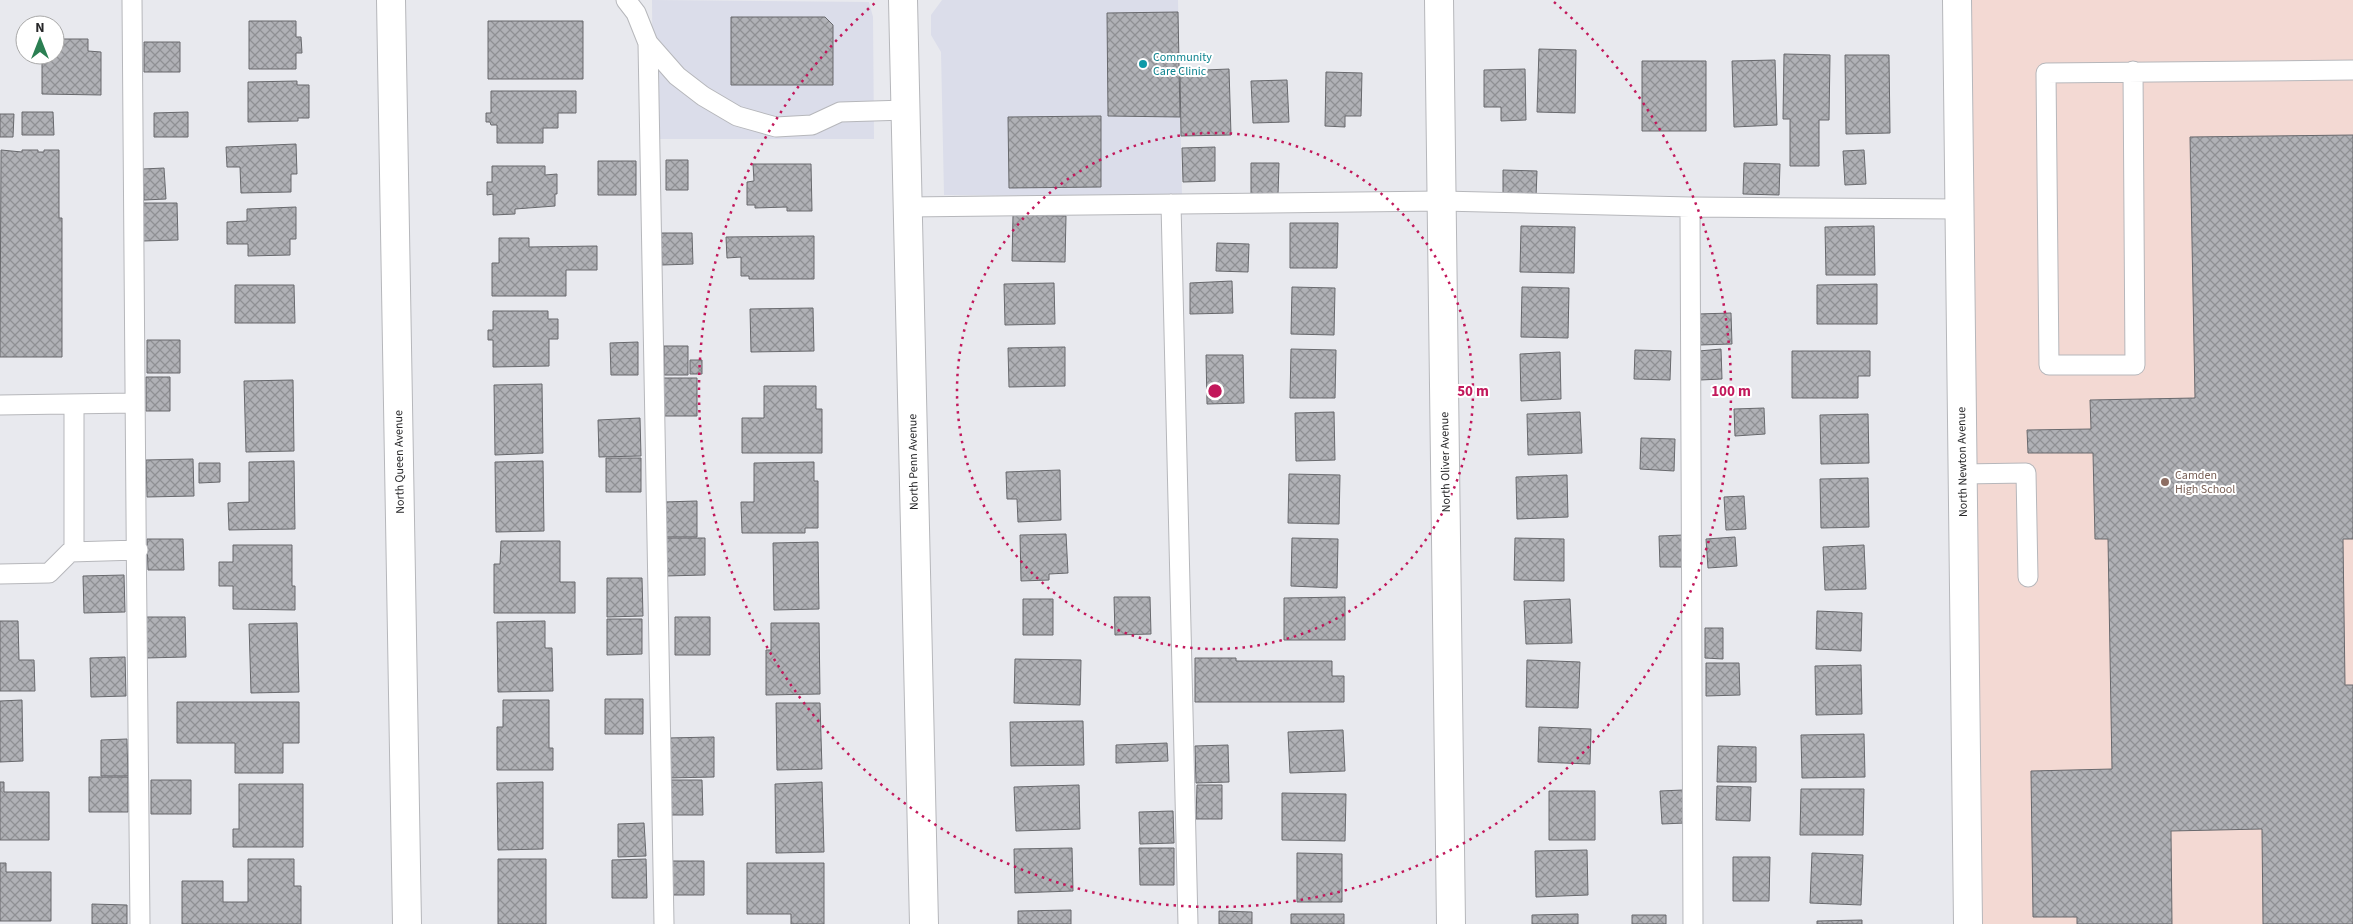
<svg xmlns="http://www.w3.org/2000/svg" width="2353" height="924" viewBox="0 0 2353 924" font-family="'Source Sans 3',sans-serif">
  <defs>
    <pattern id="building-cross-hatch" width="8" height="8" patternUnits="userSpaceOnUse" patternTransform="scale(1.25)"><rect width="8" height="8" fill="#b0b1b6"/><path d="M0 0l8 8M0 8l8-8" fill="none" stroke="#8f9094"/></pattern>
  </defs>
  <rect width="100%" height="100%" fill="#e8e9ee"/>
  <path fill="#dbddea" d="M652 0 869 2 873 17 874 139H653Z
    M942 0H1178L1182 196 944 195 941 52 931 35V15Z"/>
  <path fill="#f3d9d3" d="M1968 0H2353V924H1982L1971 40Z"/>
  <path fill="url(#building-cross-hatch)" stroke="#68696d" d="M1178 12 1180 117 1108 116 1107 13Z
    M731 17H825L833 25V85H731Z
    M249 21H296V37H301L302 53H296V69H249Z
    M488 21H583V79H488Z
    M60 39H88V51L101 52V95L42 94V55H55V51H60Z
    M144 42H180V72H144Z
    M1539 49 1576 50 1575 113 1537 112Z
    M1784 54 1830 55 1829 120H1819V166H1790V119H1783Z
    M1845 55H1889L1890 133 1846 134Z
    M1775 60 1777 125 1734 127 1732 61Z
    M1642 61H1706V131H1642Z
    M1229 69 1231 135 1181 136 1180 71Z
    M1525 69 1526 120 1501 121V107H1484V70Z
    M1326 72 1362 73 1361 116H1345V127L1325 126Z
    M1287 80 1289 122 1253 123 1251 81Z
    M297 81V85H309V118H298V121L248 122V82Z
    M491 91H576V113H558V128H543V143H497V125H491L490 122H486V113H491Z
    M22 112H53L54 135H22Z
    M188 112V137H154V113Z
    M0 114H14L13 137H0Z
    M1101 116V187L1009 188 1008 117Z
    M2353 135V539H2343L2345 685H2353V924H2263L2262 829 2171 831 2172 924H2077V917H2033L2031 771 2112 769 2108 539H2095L2093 453H2028L2027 430 2091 429 2090 400 2195 398 2190 137Z
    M296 144 297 174H291V192L241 193 240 167H227L226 147Z
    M1215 147V181L1183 182 1182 148Z
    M1 150 22 152V150H38V152H44V150H59V218H62V357H0Z
    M1864 150 1866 184 1845 185 1843 151Z
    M666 160H688V190H666Z
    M598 161H636V195H598Z
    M1251 163H1279L1278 195H1251Z
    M1744 163 1780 164 1779 195 1743 194Z
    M753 164H811L812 211H787V207L755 208V205H747V182L754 181Z
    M492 166H545V175L557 174V194H555V206L515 209V214L493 215V194L487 195V182H492Z
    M164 168 166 199 144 200 143 169Z
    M1503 170 1537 171 1536 197 1503 196Z
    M142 203H177L178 240 143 241Z
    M296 207V239H290V255L248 256V244H227V222L247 221V209Z
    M1013 215 1066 216 1065 262 1012 261Z
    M1290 223H1338L1337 268H1290Z
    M1521 226 1575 227 1574 273 1520 272Z
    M1874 226 1875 275H1826L1825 227Z
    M661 233H692L693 264 662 265Z
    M814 236V279H749V276H741V257L727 258 726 237Z
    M499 238H529V247L597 246V270H566V296H492V263H499Z
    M1217 243 1249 244 1248 272 1216 271Z
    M1232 281 1233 313 1190 314V283Z
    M1054 283 1055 324 1005 325 1004 284Z
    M1877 284V324H1817V285Z
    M235 285H294L295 323H235Z
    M1292 287 1335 288 1334 335 1291 334Z
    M1522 287 1569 288 1568 338 1521 337Z
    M813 308 814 351 751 352 750 309Z
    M493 311H548V319H558V339H549V366L493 367V340H488V330H493Z
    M1731 313 1732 344 1699 345 1698 314Z
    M147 340H180V373H147Z
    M638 342V375H611L610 343Z
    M664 346H688V375H664Z
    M1065 347V386L1009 387 1008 348Z
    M1291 349 1336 350 1335 398H1290Z
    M1721 349 1722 379 1700 380 1699 351Z
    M1635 350 1671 351 1670 380 1634 379Z
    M1792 351H1870V376H1858V398H1792Z
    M1560 352 1561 399 1521 401 1520 354Z
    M1206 355H1243L1244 403 1207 404Z
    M690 360H702V374H690Z
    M146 377H170V411H146Z
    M662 378H697V416H663Z
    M293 380 294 451 246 452 244 381Z
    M542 384 543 453 495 455 494 385Z
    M764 386H816V409H822V453H742V418H764Z
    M1764 408 1765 434 1735 436 1734 409Z
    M1334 412 1335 460 1296 461 1295 413Z
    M1580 412 1582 453 1528 455 1527 414Z
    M1868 414 1869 463 1821 464 1820 415Z
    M640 418 641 456 599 457 598 420Z
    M1641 438 1675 439 1674 471 1640 469Z
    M606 458H641V492H606Z
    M193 459 194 496 147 497 146 460Z
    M294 461 295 529 229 530 228 503 249 502V462Z
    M543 461 544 531 496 532 495 462Z
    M814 462V481H818V528H805V533H742L741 502H754V463Z
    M199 463H220V482L199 483Z
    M1060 470 1061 520 1018 522 1017 499H1007L1006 472Z
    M1289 474 1340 475 1339 524 1288 523Z
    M1567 475 1568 517 1517 519 1516 477Z
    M1868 478 1869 527 1821 528 1820 479Z
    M1744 496 1746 529 1726 530 1724 497Z
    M697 501V537H664V502Z
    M1066 534 1068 573 1049 574V580L1021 581 1020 535Z
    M1683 535 1684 567H1660L1659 536Z
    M1735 537 1737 566 1708 568 1706 539Z
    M664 538H705V575L665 576Z
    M1292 538 1338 539 1337 588 1291 586Z
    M1515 538 1564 539V581L1514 580Z
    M147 539H183L184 570H148Z
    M501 541H560V582H575V613H494V564H500Z
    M818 542 819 609 774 610 773 543Z
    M233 545H292V586H295V610L233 609V586H219V562H233Z
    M1864 545 1866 589 1825 590 1823 547Z
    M124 575 125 612 84 613 83 576Z
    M607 578H642L643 616 607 617Z
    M1114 597H1150L1151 634 1115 635Z
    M1345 597V640H1284V598Z
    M1023 599H1053V635H1023Z
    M1570 599 1572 643 1526 644 1524 601Z
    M1817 611 1862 613 1861 651 1816 649Z
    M146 617H185L186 657 146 658Z
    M675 617H710V655H675Z
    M607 619H642V654L607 655Z
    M0 621H18L19 660H34L35 691H0Z
    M545 621V648H552L553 691 498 692 497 622Z
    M297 623 299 692 251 693 249 624Z
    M771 623H819L820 694 766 695V650H771Z
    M1705 628H1723V659L1705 658Z
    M125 657 126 696 91 697 90 658Z
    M1195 658H1236V661H1332V676H1344V702H1195Z
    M1015 659 1081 660 1080 705 1014 703Z
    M1527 660 1580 662 1578 708 1526 707Z
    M1706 663H1739L1740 695 1706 696Z
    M1861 665 1862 714 1816 715 1815 666Z
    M605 699H643V734H605Z
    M22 700 23 761 0 762V701Z
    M503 700H549V748H553V770H497V727H503Z
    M177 702H299V743H283V773H235V743H177Z
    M776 703H820L822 769 777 770Z
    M1083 721 1084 765 1011 766 1010 722Z
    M1539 727 1591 729 1590 764 1538 762Z
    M1343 730 1345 771 1290 773 1288 732Z
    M1864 734 1865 777 1802 778 1801 735Z
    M714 737V777L668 778 667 738Z
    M127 739 128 776H101V740Z
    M1167 743 1168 761 1116 763V745Z
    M1228 745 1229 782 1196 783 1195 746Z
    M1718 746 1756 747V782H1717Z
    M89 777H128V812H89Z
    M151 780H191V814H151Z
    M667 780H702L703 815H668Z
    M0 782H4V792H49V840H0Z
    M543 782V849L498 850 497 783Z
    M822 782 824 852 776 853 775 784Z
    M239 784H303V847H233V829H239Z
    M1079 785 1080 829 1016 831 1014 787Z
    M1197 785H1222V819H1196Z
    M1717 786 1751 787 1750 821 1716 820Z
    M1801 789H1864L1863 835H1800Z
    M1683 790 1685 823 1662 824 1660 791Z
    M1549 791H1595V840H1549Z
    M1282 793 1346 794 1345 841 1282 840Z
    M1173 811 1174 843 1140 844 1139 812Z
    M644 823 646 856 618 857V824Z
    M1072 848 1073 891 1015 893 1014 849Z
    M1139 848H1174V885H1140Z
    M1587 850 1588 895 1536 897 1535 851Z
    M1297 853 1342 854V902H1297Z
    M1812 853 1863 855 1861 905 1810 903Z
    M1733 857H1770L1769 901H1733Z
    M248 859H294V886H301V924H182V881H223V902H248Z
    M498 859H546V924H498Z
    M646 859 647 898H612V860Z
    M669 861H704V895H669Z
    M0 863H6V872H51V921H0Z
    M747 863H824V924H791V914H747Z
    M92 904 127 905V924H92Z
    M1071 910V924H1018V911Z
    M1219 911 1252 912V924H1219Z
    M1291 914H1344V924H1291Z
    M1578 914V924H1532V915Z
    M1632 915H1666V924H1632Z
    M1862 920V924H1817V921Z"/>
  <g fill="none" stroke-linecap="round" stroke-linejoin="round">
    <defs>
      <path id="lane" d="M132 0C132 308 138 616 140 924
        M626 0 636 13 648 43 664 924
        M648 43 677 76 703 96 737 116 776 127 812 125 840 112 906 110
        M2133 71 2135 365H2049L2046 73 2353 70
        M1171 204 1188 924
        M907 207 1442 201 1690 207 1959 209
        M1690 207 1693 924
        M0 405 133 403
        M74 405V552
        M1962 474 2026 473 2028 577
        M0 574 49 573 70 552 138 550"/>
      <path id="street" d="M391 0 407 924
        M1439 0 1451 924
        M1957 0 1968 924"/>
      <path id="secondary" d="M903 0 924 924"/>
    </defs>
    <use href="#lane" stroke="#b6b7bb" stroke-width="21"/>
    <use href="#street" stroke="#b6b7bb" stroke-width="30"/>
    <use href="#secondary" stroke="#b6b7bb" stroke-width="30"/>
    <use href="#lane" stroke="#fff" stroke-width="19"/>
    <use href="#street" stroke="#fff" stroke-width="28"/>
    <use href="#secondary" stroke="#fff" stroke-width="28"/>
  </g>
  <g fill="none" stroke="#c2185b" stroke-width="2.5" stroke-dasharray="2.5 5">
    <circle cx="1215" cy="391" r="258"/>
    <path d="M1554 2A516 516 0 1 1 876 2"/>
  </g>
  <circle fill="#0f9aa8" stroke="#fff" stroke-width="2" cx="1143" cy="64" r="5"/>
  <circle fill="#8d6e63" stroke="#fff" stroke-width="2" cx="2165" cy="482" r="5"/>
  <g text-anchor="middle" stroke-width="4" stroke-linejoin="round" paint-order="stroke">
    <g font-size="12" fill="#0d838f" stroke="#fff" text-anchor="start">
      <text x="1153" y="61">Community<tspan x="1153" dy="14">Care Clinic</tspan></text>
    </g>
    <g font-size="12" fill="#272729" stroke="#fff">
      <text transform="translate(399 462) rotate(-91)" y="4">North Queen Avenue</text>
      <text transform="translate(913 462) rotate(-91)" y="4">North Penn Avenue</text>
      <text transform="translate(1445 462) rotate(-91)" y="4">North Oliver Avenue</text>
      <text transform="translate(1962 462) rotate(-91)" y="4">North Newton Avenue</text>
    </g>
    <g font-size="12" fill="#785e54" stroke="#fff" text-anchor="start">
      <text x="2175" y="479">Camden<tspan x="2175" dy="14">High School</tspan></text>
    </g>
  </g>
  <circle cx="1215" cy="391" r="8" fill="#c2185b" stroke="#fff" stroke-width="2.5"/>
  <g font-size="15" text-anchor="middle" font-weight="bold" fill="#c2185b" stroke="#fff" stroke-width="4" stroke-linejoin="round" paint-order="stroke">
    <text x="1473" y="396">50 m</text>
    <text x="1731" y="396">100 m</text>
  </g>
  <g transform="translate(40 40)"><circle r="24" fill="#ffffff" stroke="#a9a9a9"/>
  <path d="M0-4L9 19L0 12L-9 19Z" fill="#2b7f52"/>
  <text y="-8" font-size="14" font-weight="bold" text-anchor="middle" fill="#272729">N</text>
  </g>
</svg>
